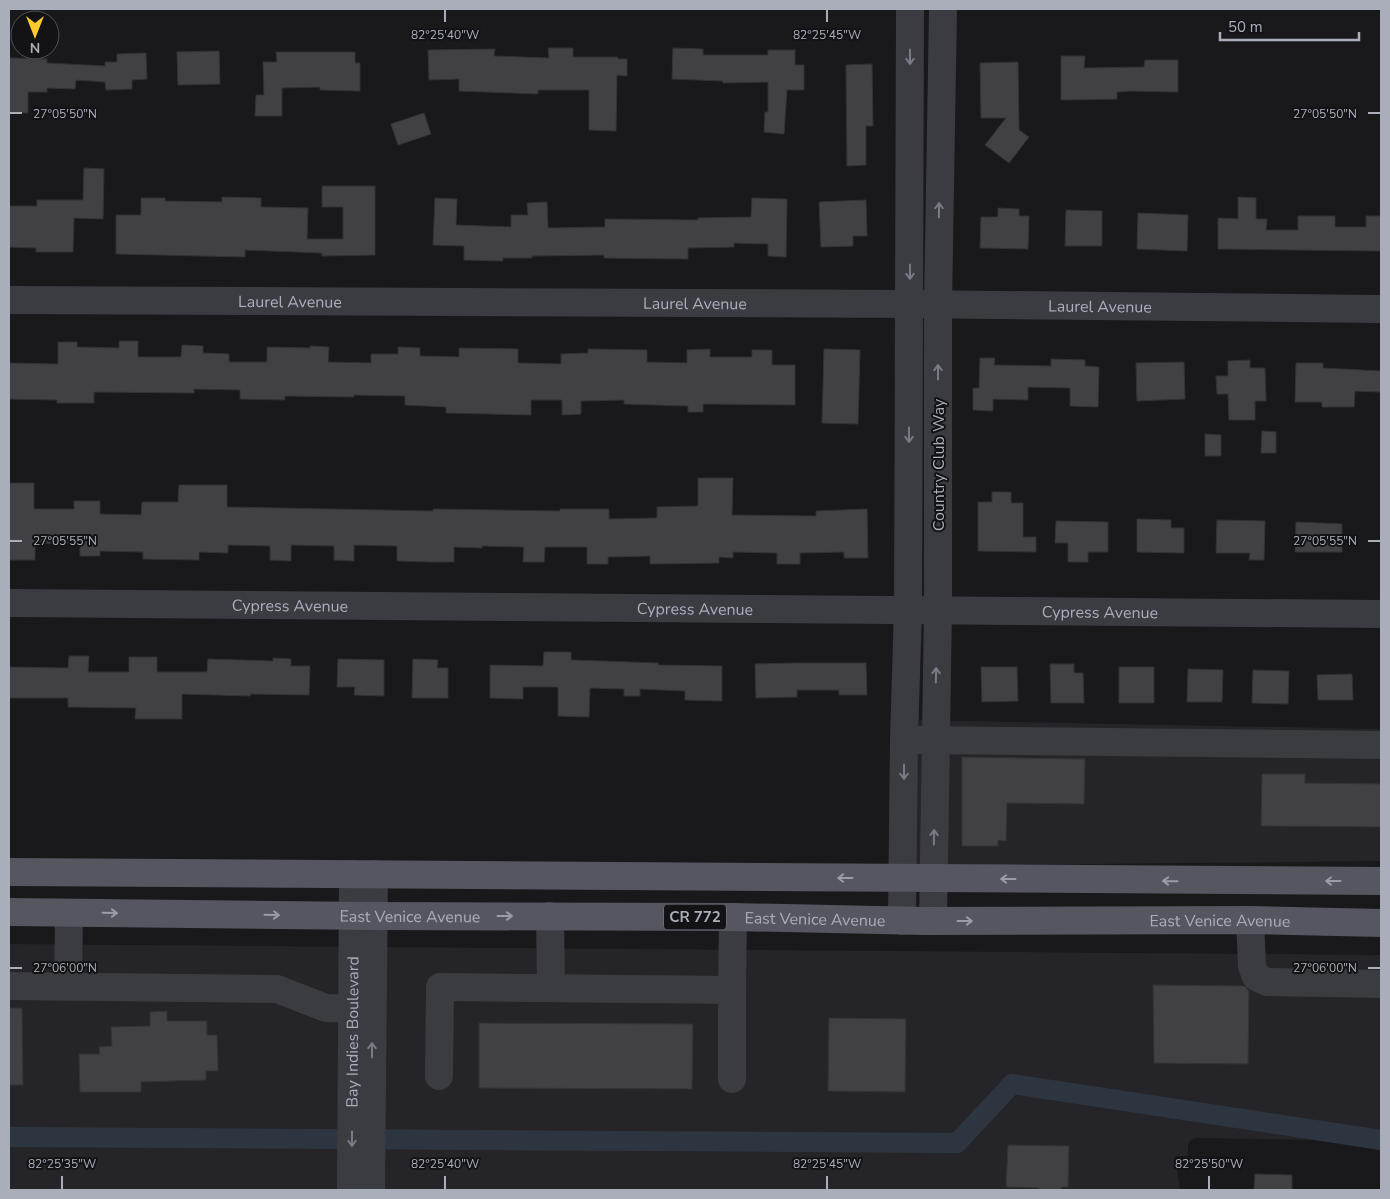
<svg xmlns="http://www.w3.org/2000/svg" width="1390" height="1199" viewBox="0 0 1390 1199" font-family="'Nunito Sans',sans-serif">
  <rect width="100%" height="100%" fill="#19181b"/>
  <path fill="#252428" d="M919 720 1381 729V861L908 866Z
    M9 944 1381 955V1141L1196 1138 1191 1140 1188 1144V1156H1175L1180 1190H9Z"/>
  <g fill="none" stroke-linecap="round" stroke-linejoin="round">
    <path stroke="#2d3640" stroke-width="20" d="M9 1137 957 1143 1012 1084 1381 1140"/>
  </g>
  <path fill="#404045" stroke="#333237" d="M548 48H573V57H618V59H627V76L617 75 616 131 589 130V90H538V94L459 91V79L429 80 428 50 495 49 494 56 549 58Z
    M673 48 703 49V55H768V50H795V65H804V90H787L784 134 764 132 765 112H768V82L723 83V81L672 79Z
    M219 51 220 84 178 85 177 52Z
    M276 52H355V63H360V91L320 90V87L282 88V116H255L256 95H264L263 62H277Z
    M146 53 147 79 132 80V89L106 90 105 82 76 80 75 89 47 88V92H28V113H9V58L47 59V63L105 66V62H117V54Z
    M1061 56H1085L1084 68 1144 67 1145 60H1178V92L1130 91 1117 92V99L1061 100Z
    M1018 62 1019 130 1029 137 1009 163 985 145 1006 118H981L980 63Z
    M872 64 873 126H866V165L847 166 846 65Z
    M424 113 431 134 398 145 391 124Z
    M84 168 104 169 103 219 74 218 73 252H36V248L9 247V206H37V200H83Z
    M322 186H375V255L322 256V253L245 250V257L116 254V215H141V198H165V201L222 202V197L261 198V207L308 208 307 239H343V207H322Z
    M1238 197 1256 198V219H1267L1266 230H1298V216H1335V227H1366V216H1381V251L1218 249V218L1238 219Z
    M435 198 457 199 456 225 511 227V215H528L527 203 547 202 548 228 605 227V219L698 220V218L751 217 752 198 787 199 786 257 768 256V244L734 243V247L688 248V259L604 258V255L532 256V258H503V261L464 260V246L433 245Z
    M866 200 867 236H853V246L821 247 819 202Z
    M998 208 1019 209V216H1029L1028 249 980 248 981 217H998Z
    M1066 210 1102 211V246H1065Z
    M1138 213 1188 215 1187 251 1137 249Z
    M119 341H138V357H181L182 345 203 346V353L229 354V362H267V347L310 348V346L329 347 328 362 371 363V354H398V347L420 348V356L459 357V348L518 349V363L561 364V354L588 353V349L647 350V362L687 363V350L710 349V357H752V350H772V365H795V405L703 404V412H688V406L624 404V400L581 401V414L562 415V400H531V415L446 413V407L405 405V396L354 395V397L285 396V400L240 399V390L194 389V393L94 392V403H57V400L9 399V363L58 364V342H77V347L119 348Z
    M824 349 860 350 858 424 822 423Z
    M980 358H995L994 365 1051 366V359L1085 360V366L1099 367 1098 407 1070 406V388L1028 387V400L993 399V411L973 410V388H979Z
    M1250 360V368H1265L1266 401H1255V420H1229L1228 394H1217L1216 376H1228V361Z
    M1184 362 1185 399 1137 401 1136 363Z
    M1296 363H1323V368L1381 371V392L1355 391 1354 407H1322V402H1295Z
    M1262 431 1276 432V453H1261Z
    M1205 434 1221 435V456H1205Z
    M698 478H733L732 515 816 516V511L867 509 868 558H844V552L800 553V564H777V553L733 552V558L719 557V563L650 564V556L608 557V564H587V547H545L544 562H523L524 547 482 546V548L454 547V562H432L397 561V546L354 545V561L334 560V546L291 545V561L270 560V546L228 545V553L199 552V560L143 559V552L100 551V556H80V544L35 543V560H9V483H34V509H74V501H100V514L141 515 142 502H178L179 485H227V507L433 511V509L560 511V509H609V519L657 518V507L698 506Z
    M992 492H1011V503H1023V537H1036V552L978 551V502H992Z
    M1137 519 1171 520V528H1184V553L1137 552Z
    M1217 520 1265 521 1264 560H1249L1250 553H1216Z
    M1056 521 1108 522V552H1088V562H1068V543H1055Z
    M1296 522 1342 524V552H1295Z
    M544 652H571V660L658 663V665L722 666V701L685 700V691L640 689V696H624V689L590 688 589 717 558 716V687H523V699L490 698V665L543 666Z
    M69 656H89L88 672H129V657H157V672H207L208 659 273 661V658L291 659V666H310L309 695 251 694 250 696 182 694V719H135L136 708 68 707V698H9V667L68 668Z
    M338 659 384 660V696L354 695 355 687H337Z
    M413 659 438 660 437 668H448V698H412Z
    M796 663H866L867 695H839V690H797V697L756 698 755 664Z
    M1050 664H1074V673H1083L1084 703H1051Z
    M981 667H1017L1018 701 982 702Z
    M1119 667H1154V703H1119Z
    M1188 669 1223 670 1222 702H1187Z
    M1253 670 1289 671 1288 704 1252 703Z
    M1352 674 1353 700H1318L1317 675Z
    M962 757 1085 759 1084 804 1007 803 1006 841 998 840V846H962Z
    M1262 774H1305V783L1381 784V827L1261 826Z
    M1153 985 1244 986 1249 991 1248 1064 1154 1063Z
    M9 1008H22L23 1085H9Z
    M167 1011V1021H207V1035H217L218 1071H206V1080L141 1082V1092H80L79 1054H100L99 1047 112 1046 111 1027 150 1026V1012Z
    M829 1018 906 1019 905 1092 828 1091Z
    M479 1023 693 1024 692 1089 479 1088Z
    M1008 1145 1069 1146 1068 1187H1061V1190H1039V1188L1006 1187Z
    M1255 1174 1292 1175V1190H1254Z"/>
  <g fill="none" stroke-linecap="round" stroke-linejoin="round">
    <g stroke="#3b3b42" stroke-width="28">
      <path id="s1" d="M9 300 910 304 1381 309"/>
      <path id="s2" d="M9 603 1381 614"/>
      <path d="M918 740 1381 745"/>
      <path d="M550 916 551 988"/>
      <path d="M1250 920 1252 966 1256 977 1267 982 1381 984"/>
      <path d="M902 921 904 739 908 609 910 9"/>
      <path d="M933 921 938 610V305L943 9"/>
      <path d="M9 986 277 989 326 1008 353 1009"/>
      <path d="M68 986 69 913"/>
      <path d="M732 990 733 917"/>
      <path d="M439 1076 440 987 732 990V1079"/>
      <path id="s3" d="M351 1190 353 874"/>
      <path d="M371 1190 374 874"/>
    </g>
    <g stroke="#55565f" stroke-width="28">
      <path d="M9 872 1381 881"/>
      <path id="s4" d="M9 912 373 916 733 917 925 921 1250 920 1381 923"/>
    </g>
  </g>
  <defs><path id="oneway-shaft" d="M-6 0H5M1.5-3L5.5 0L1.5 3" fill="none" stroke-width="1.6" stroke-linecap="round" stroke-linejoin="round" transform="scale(1.25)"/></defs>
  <g stroke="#787a85">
    <use href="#oneway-shaft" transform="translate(910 57) rotate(90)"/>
    <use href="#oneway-shaft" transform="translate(939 210) rotate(-89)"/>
    <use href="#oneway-shaft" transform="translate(910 272) rotate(90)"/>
    <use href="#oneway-shaft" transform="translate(938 372) rotate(-90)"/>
    <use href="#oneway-shaft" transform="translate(909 435) rotate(90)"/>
    <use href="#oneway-shaft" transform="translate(936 675) rotate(-89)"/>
    <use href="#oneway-shaft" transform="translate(904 772) rotate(90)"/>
    <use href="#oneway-shaft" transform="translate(934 837) rotate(-89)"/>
    <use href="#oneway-shaft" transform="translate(372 1050) rotate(-90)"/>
    <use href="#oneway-shaft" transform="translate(352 1139) rotate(90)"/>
  </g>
  <g stroke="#999ca9">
    <use href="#oneway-shaft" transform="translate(845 878) rotate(-180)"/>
    <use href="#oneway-shaft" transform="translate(1008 879) rotate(-180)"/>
    <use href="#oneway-shaft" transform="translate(1170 881) rotate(-179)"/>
    <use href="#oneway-shaft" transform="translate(1333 881) rotate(-180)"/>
    <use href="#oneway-shaft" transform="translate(110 913) rotate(1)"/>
    <use href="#oneway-shaft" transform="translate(272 915) rotate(1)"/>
    <use href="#oneway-shaft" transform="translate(505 916)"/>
    <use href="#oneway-shaft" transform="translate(965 921)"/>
  </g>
  <path fill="none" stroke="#aaaebb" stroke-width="2" d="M445 10V22M827 10V22M10 113H22M1368 113H1380M10 541H22M1368 541H1380M10 968H22M1368 968H1380M62 1176V1189M445 1176V1189M827 1176V1189M1209 1176V1189"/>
  <g text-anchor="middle" stroke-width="4" stroke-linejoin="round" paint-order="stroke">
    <rect fill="#131316" stroke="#7d808a" stroke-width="1" x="664" y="904.5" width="62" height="25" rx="4"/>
    <g font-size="15" font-weight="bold" fill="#aaaebb">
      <text x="695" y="922">CR 772</text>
    </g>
    <g font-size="16" fill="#aaaebb" stroke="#131316">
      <text dy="6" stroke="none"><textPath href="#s1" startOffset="281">Laurel Avenue</textPath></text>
      <text dy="6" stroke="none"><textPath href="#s1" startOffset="686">Laurel Avenue</textPath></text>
      <text dy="6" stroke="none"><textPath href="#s1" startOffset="1091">Laurel Avenue</textPath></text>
      <text transform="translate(938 465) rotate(-90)" y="6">Country Club Way</text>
      <text dy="6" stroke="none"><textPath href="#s2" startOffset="281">Cypress Avenue</textPath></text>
      <text dy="6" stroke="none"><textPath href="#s2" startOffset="686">Cypress Avenue</textPath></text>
      <text dy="6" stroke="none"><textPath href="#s2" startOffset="1091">Cypress Avenue</textPath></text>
      <text dy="6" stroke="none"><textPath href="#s4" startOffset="401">East Venice Avenue</textPath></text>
      <text dy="6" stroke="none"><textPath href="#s4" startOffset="806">East Venice Avenue</textPath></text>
      <text dy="6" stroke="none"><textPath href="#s4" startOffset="1211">East Venice Avenue</textPath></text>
      <text dy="6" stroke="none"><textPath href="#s3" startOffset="158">Bay Indies Boulevard</textPath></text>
    </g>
  </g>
  <g font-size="12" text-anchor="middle" fill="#aaaebb" stroke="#131316" stroke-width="4" stroke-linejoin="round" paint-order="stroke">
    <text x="445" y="39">82°25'40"W</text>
    <text x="827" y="39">82°25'45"W</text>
    <text x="1325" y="118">27°05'50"N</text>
    <text x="65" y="118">27°05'50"N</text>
    <text x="1325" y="545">27°05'55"N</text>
    <text x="65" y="545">27°05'55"N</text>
    <text x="1325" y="972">27°06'00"N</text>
    <text x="65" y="972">27°06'00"N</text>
    <text x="62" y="1168">82°25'35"W</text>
    <text x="445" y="1168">82°25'40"W</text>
    <text x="827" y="1168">82°25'45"W</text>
    <text x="1209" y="1168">82°25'50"W</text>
  </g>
  <rect width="1390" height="1199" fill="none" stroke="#aaaebb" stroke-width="20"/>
  <g transform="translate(35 35) rotate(180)"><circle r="24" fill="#131316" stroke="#4f5158"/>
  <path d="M0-4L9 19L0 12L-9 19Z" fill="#ffca2c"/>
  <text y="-8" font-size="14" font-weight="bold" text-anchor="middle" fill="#aaaebb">N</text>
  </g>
  <path d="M1220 32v8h139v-8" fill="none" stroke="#aaaebb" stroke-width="2.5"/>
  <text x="1228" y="32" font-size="15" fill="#aaaebb" stroke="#131316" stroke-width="4" paint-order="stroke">50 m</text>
</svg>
